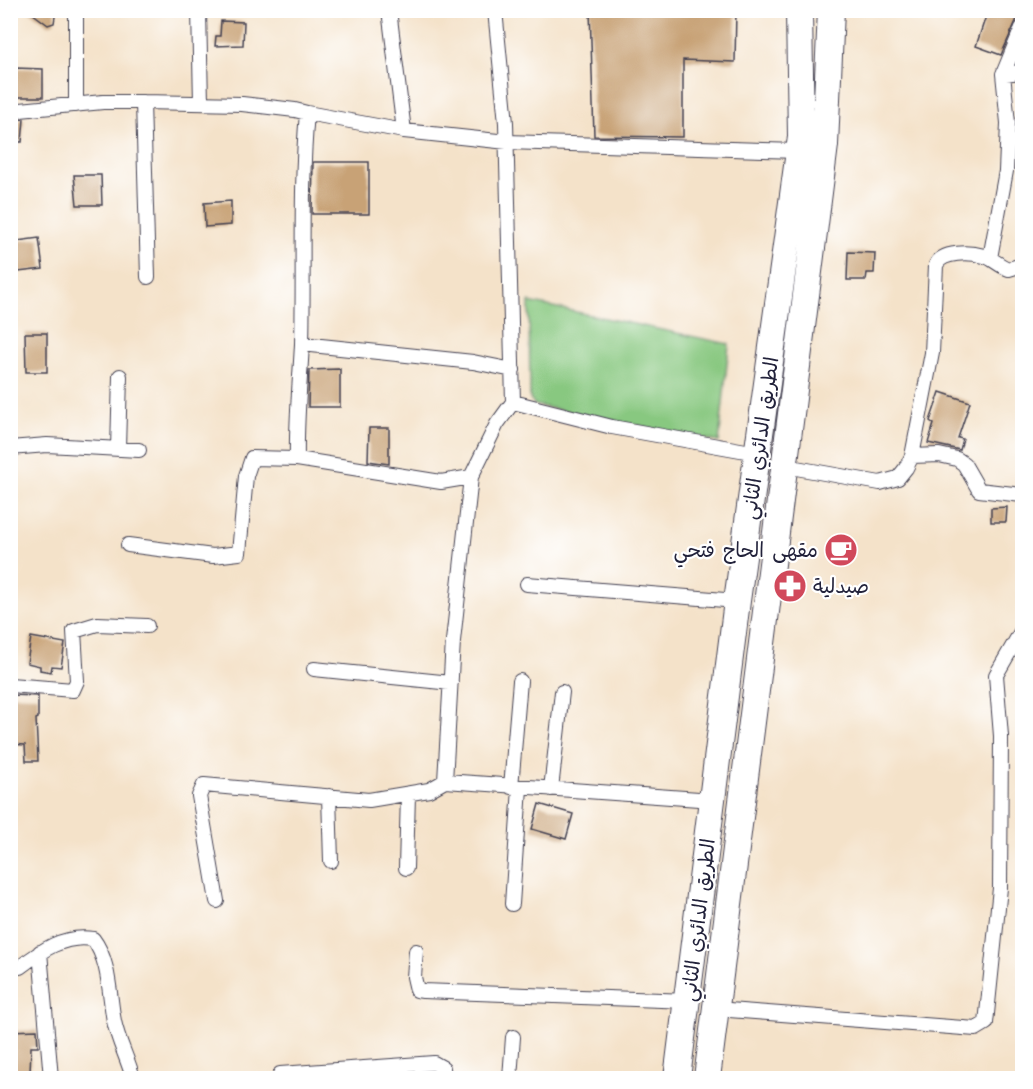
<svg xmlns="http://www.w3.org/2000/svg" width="1033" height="1089" viewBox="0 0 1033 1089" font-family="'Architects Daughter','Playpen Sans Arabic',sans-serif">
  <rect width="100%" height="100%" fill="#fff"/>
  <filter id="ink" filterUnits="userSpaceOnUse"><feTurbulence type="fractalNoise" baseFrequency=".0167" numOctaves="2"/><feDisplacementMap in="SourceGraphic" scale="12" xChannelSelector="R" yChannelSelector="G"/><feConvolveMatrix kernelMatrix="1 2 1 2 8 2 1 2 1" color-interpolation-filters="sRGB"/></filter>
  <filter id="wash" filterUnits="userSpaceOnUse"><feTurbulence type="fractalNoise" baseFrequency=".008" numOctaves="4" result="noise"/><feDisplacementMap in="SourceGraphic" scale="24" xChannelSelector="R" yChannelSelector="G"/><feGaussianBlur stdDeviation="1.35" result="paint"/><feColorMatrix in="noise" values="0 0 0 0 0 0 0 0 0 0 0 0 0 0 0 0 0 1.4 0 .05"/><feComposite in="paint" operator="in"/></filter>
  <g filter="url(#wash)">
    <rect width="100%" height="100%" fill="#f4e2c9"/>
    <path fill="#88c880" stroke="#55755e" stroke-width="1.5" d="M529 302 729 344 719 442 535 405 530 399Z"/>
    <g id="blocks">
      <path fill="#c8a276" d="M28 10H56L54 23 48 25Z
        M590 10H736L735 62 683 60V137L594 136Z
        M988 10 1017 19 1001 55 976 46Z
        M221 21 244 22 243 45 215 46 216 36H220Z
        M15 68 43 69V97H14Z
        M24 119 22 142H10L11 120Z
        M313 162H369V214H312Z
        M74 175H101L102 205H77Z
        M231 201V225L205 227 204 203Z
        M39 238 43 269 10 273V242Z
        M848 252 875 253 874 273H867L866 280H847Z
        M25 333H47V372H26Z
        M340 369V407H308L309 370Z
        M940 392 970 402 958 438 963 439 960 450 928 443 934 424 930 421Z
        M369 428H389V464L368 461Z
        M1007 507 1006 522H991V508Z
        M31 637 65 643 61 667 52 666 51 672 40 670V666L27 663Z
        M10 695 38 696V718L36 719 38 761H26L25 745 10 744Z
        M539 804 573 814 566 839 532 829Z
        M37 1030 38 1047H31L30 1073 27 1078H10V1031Z"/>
    </g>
  </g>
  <g filter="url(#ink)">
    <use href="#blocks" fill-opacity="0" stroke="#423f50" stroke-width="1.5"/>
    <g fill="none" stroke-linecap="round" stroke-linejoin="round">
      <defs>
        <path id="street" d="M199 10 201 103
          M389 10 404 131
          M1003 74 1022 72
          M143 102 148 277
          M76 105V10
          M10 111 103 102H143L242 104 295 110 307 113C300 190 304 267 302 344 300 383 296 420 297 459
          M307 113 404 131 507 142 799 151
          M990 258 1006 171 1008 123 1003 74 1022 28
          M302 344 473 362 513 370
          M513 402 612 427 757 453
          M10 448 47 445 139 450
          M118 449 120 376
          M912 456 939 455 957 459 964 464 979 490 1022 495
          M785 466 880 483 898 478 906 468 912 456 932 353 936 265C942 251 970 252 984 256 993 258 999 266 1009 269L1022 265
          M128 545 213 556 239 553 246 476 252 458 297 459 441 482 471 477 497 424 513 402 506 123 495 10
          M527 584 737 601
          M314 669 451 683
          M10 685 73 690 77 681 74 631 97 624 147 626
          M445 781 713 800
          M511 787 520 681
          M551 789 562 692
          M329 796 331 861
          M406 868 408 794
          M217 901 199 796 204 785 369 800 429 790 445 781 453 641 471 477
          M512 904 520 788
          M416 951 414 977 417 990 423 991 688 1001
          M40 952 51 1078
          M20 967C41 951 64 934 93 939 110 961 109 995 114 1021 118 1041 128 1059 133 1078
          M716 1009 976 1029 986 1023 1000 888 1001 736 996 675 1022 630
          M280 1074 434 1063 443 1068 444 1078
          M510 1078 513 1037"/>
        <path id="highway" d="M677 1078 737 601 801 137 799 10
          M707 1078 825 145 831 10"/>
      </defs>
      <use href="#street" stroke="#423f50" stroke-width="16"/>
      <use href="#highway" stroke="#423f50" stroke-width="28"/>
      <use href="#street" stroke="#fff" stroke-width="14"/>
      <use href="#highway" stroke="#fff" stroke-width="26"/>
    </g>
  </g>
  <defs>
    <symbol id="cafe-disc" viewBox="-11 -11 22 22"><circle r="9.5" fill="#d1495b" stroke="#fff"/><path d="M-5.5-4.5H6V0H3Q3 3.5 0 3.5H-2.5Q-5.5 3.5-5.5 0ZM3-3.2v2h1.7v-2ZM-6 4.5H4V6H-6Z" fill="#fff"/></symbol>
    <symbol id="pharmacy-disc" viewBox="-11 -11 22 22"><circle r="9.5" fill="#d1495b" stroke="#fff"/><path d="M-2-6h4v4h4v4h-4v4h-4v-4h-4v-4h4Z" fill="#fff"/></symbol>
  </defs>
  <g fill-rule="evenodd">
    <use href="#cafe-disc" x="822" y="531" width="38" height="38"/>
    <use href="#pharmacy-disc" x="771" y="567" width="38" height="38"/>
  </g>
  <g text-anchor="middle" stroke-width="4.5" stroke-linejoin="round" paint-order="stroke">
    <g font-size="20" fill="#22223b" stroke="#fff">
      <text transform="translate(760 438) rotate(-82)" y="7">الطريق الدائري الثاني</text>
      <text transform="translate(698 920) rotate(-83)" y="7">الطريق الدائري الثاني</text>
    </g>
    <g font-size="20" fill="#22223b" stroke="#fff" text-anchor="end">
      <text x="818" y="557">مقهى الحاج فتحي</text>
      <text x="813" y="593" text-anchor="start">صيدلية</text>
    </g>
  </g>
  <rect width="1033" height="1089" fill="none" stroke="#fff" stroke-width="36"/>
</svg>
